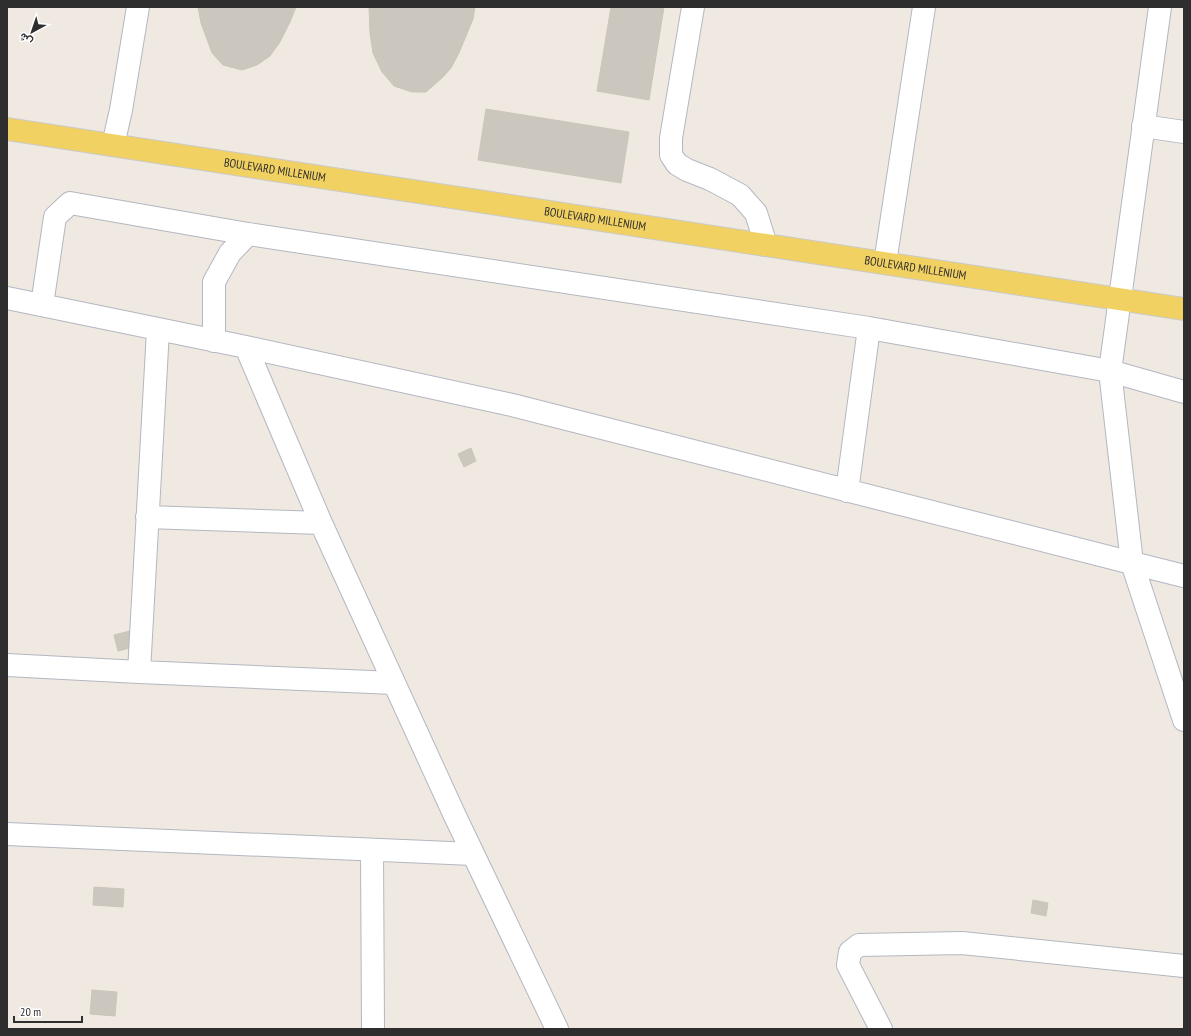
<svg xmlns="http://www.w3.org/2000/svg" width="1191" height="1036" viewBox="0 0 1191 1036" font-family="'PT Sans Narrow',Vazirmatn,sans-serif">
  <rect width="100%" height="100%" fill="#efe9e1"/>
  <path fill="#cbc7bf" stroke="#cbc5ba" d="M198 7H296L290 22 280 42 270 56 257 65 242 70 223 65 212 53 201 23Z
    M369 7H475L473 19 459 53 451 68 443 77 426 92H412L394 86 382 72 373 53 370 33Z
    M611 7H664L649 100 597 91Z
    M486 109 629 132 621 183 478 160Z
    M471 448 476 461 464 467 458 454Z
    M130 631 134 647 118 651 114 635Z
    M94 887 124 889 123 907 93 905Z
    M1033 900 1048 903 1046 916 1031 913Z
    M92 990 117 992 115 1016 90 1014Z"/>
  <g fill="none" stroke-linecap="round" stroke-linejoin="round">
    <defs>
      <path id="minor" d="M693 7 671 138V155L677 164 687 170 710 179 740 195 756 213 766 245
        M1160 7 1110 371 1132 563 1184 720
        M1143 126 1184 132
        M113 145 121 110 138 7
        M885 263 924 7
        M7 298 246 347 512 405 1132 563 1184 576
        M42 305 55 217 70 203 248 234 869 328 1110 371 1184 392
        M214 341V282L230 253 248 234
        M246 347 321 523 455 816 557 1029
        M847 491 869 328
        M147 517 321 523
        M7 665 139 672 394 683
        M139 672 158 330
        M7 834 473 854
        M372 850 373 1029
        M881 1029 848 965 850 952 859 945 962 943 1184 966"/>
      <g id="major">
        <path id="s1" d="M7 129 1184 309"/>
      </g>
    </defs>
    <use href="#minor" stroke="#b4b7c1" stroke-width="24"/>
    <use href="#major" stroke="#c9c9c9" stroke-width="24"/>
    <use href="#minor" stroke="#fff" stroke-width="22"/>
    <use href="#major" stroke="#f2d163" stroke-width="22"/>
  </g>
  <g text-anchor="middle" stroke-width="3" stroke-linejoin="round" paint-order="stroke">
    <g font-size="12" fill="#2e2e2e" stroke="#fff">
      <text dy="4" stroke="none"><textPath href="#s1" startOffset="271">BOULEVARD MILLENIUM</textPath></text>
      <text dy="4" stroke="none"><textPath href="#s1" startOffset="595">BOULEVARD MILLENIUM</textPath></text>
      <text dy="4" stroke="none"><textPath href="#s1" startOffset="919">BOULEVARD MILLENIUM</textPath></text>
    </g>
  </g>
  <rect width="1191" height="1036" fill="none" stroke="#2e2e2e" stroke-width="16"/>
  <g transform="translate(32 32) rotate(220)" stroke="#ffffff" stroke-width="3" paint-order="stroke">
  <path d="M0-3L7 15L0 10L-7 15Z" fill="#2e2e2e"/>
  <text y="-6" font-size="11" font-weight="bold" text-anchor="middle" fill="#2e2e2e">ش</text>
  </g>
  <path d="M14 1016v6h68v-6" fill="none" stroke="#2e2e2e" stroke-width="2"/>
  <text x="20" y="1016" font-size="12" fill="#2e2e2e" stroke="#ffffff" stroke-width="3" paint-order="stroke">20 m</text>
</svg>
